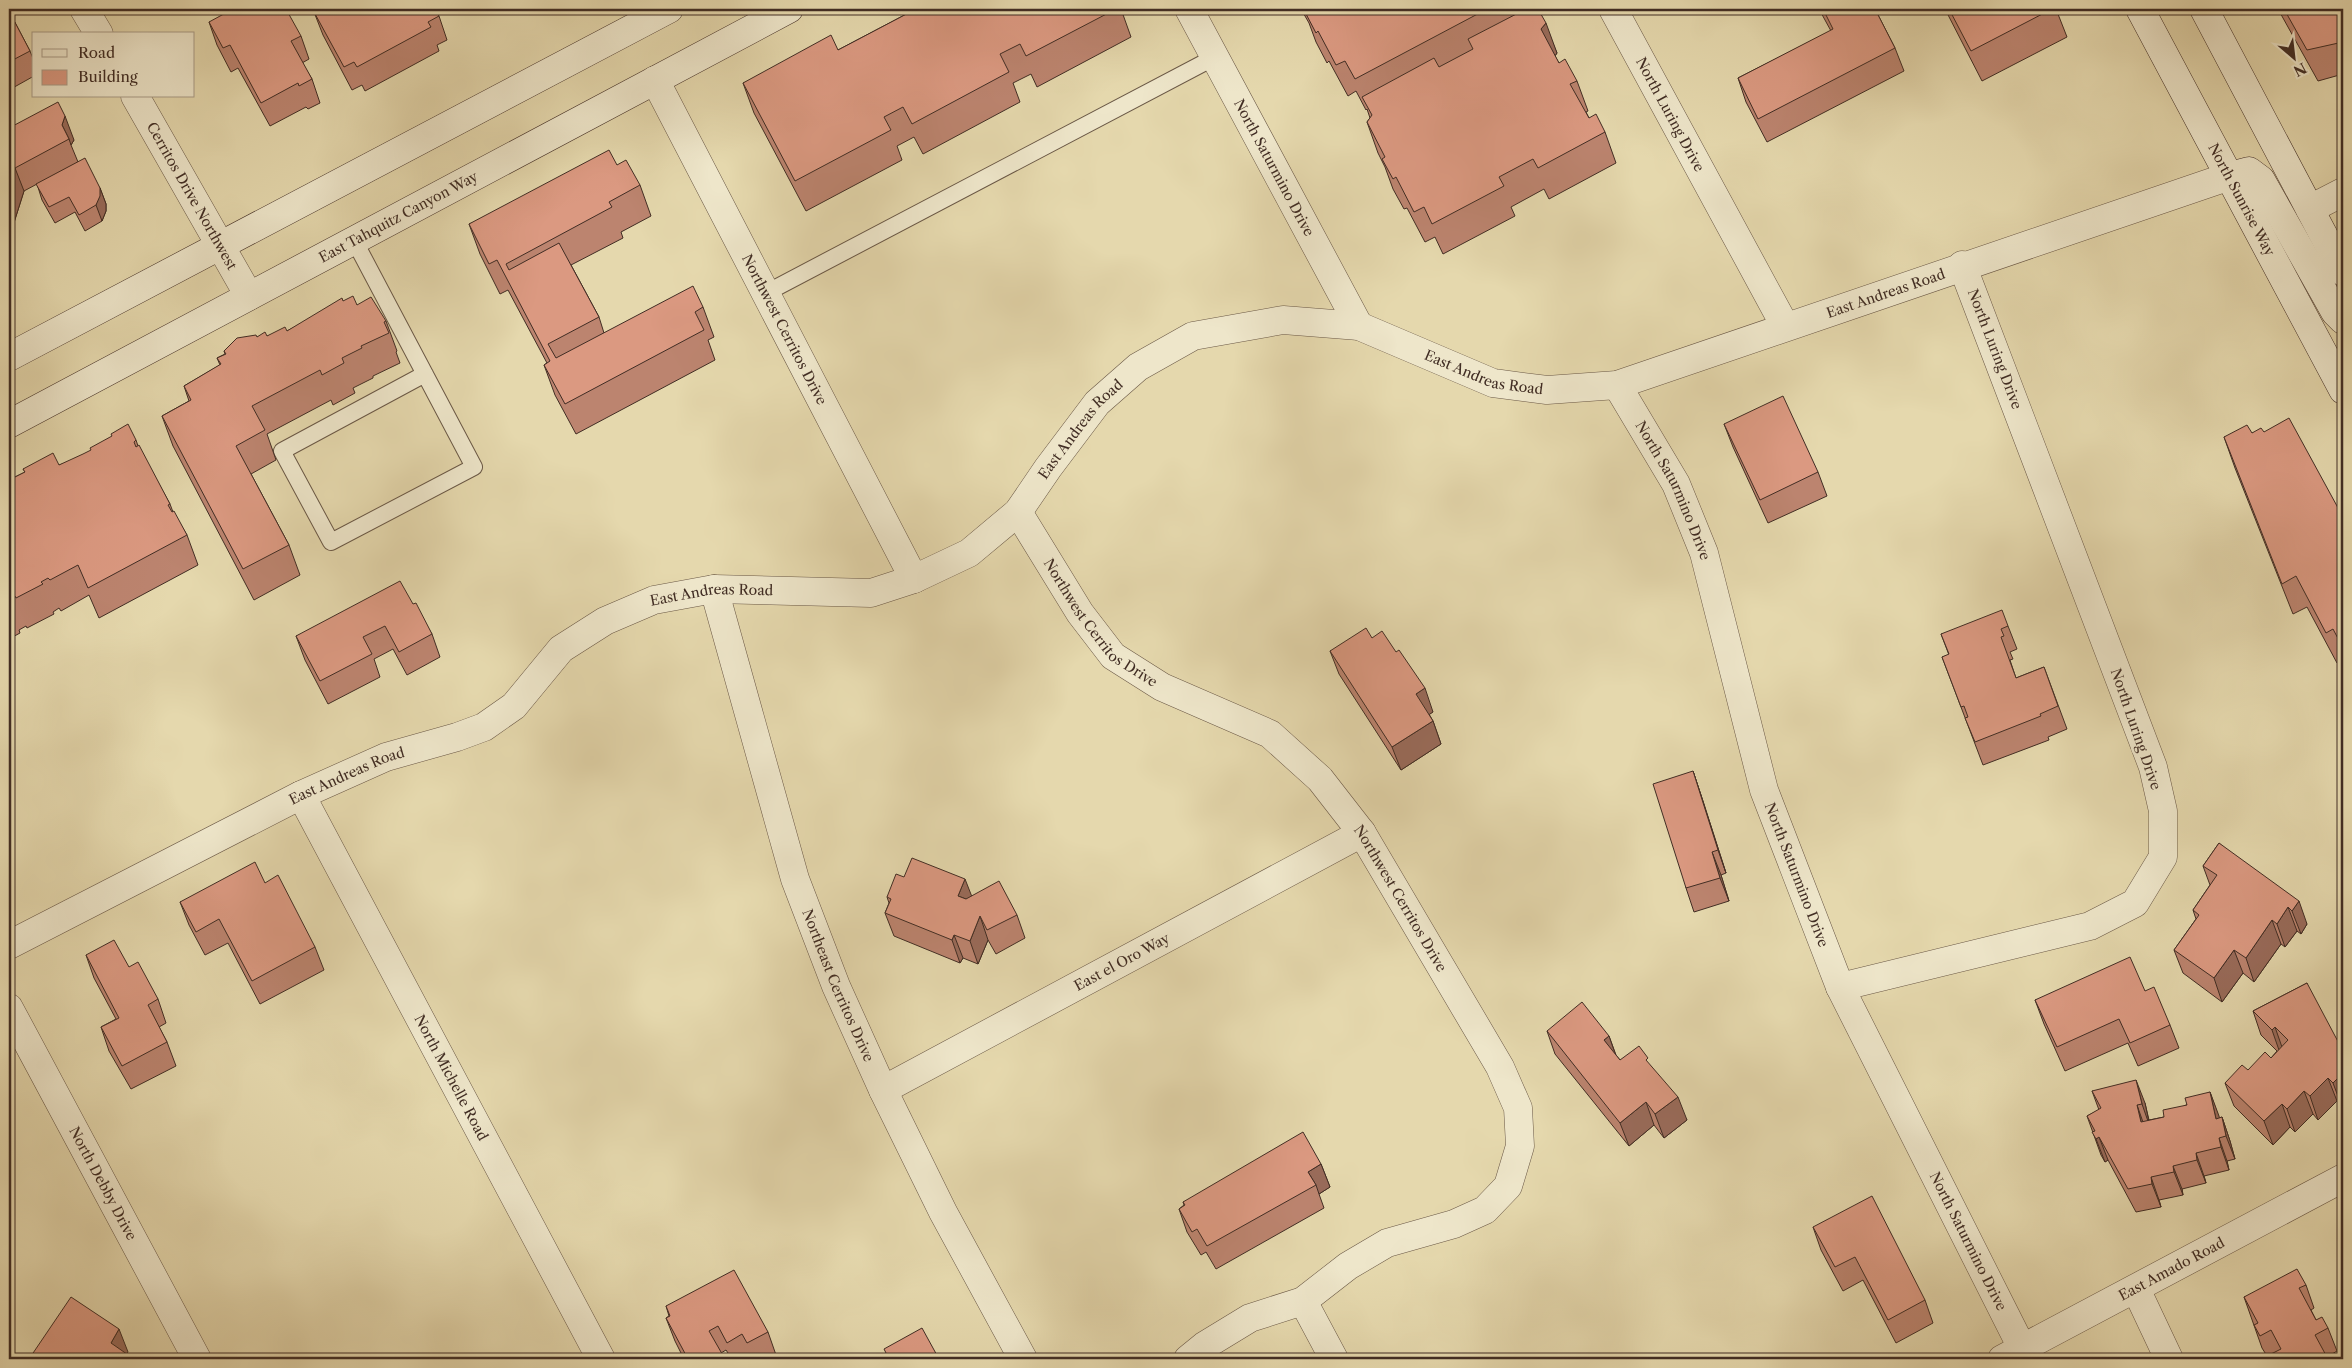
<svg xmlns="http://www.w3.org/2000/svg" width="2352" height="1368" viewBox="0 0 2352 1368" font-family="'Libre Caslon Text',serif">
  <rect width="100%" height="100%" fill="#e5d8ad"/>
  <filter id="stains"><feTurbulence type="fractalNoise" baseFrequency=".004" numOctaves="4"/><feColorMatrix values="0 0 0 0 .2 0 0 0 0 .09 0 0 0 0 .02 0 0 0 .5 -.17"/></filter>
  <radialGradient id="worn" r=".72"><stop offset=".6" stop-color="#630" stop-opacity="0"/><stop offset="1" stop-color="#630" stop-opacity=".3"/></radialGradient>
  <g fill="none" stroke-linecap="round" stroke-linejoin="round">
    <defs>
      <path id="lane" d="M354 240 474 467 331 542 282 451 425 374
        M766 293 1215 57"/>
      <g id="street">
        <path d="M84 9 99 34"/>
        <path id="s1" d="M1189 9 1359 326"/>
        <path id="s2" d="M1613 9 1785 326"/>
        <path id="s3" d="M655 80 914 579"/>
        <path id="s4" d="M135 96 249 296"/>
        <path d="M2310 209 2343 192"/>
        <path id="s5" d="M1617 385 1676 484 1704 553 1764 790 1840 987 2022 1348"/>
        <path id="s6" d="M1018 512 1080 613 1113 656 1162 687 1270 734 1320 779 1362 833 1500 1067 1518 1108 1520 1146 1508 1186 1485 1210 1454 1224 1387 1243 1348 1266 1303 1301 1250 1318 1204 1346 1188 1359"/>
        <path id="s7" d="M714 589 795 879 836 986 883 1090 943 1212 1023 1359"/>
        <path id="s8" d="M301 795 601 1359"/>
        <path id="s9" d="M9 945 301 795 386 757 457 737 484 727 514 706 561 649 605 621 654 600 714 589 871 593 914 579 969 553 1018 512 1048 468 1097 403 1138 367 1193 336 1283 320 1359 326 1493 383 1547 390 1617 385 2230 176"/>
        <path d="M1840 987 2090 926 2135 903 2163 857V811L2153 767 1962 265"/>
        <path id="s10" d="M9 1008 197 1359"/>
        <path id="s11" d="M883 1090 1362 833"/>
        <path d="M2136 1289 2169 1359"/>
        <path d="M1303 1301 1334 1359"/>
        <path id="s12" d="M2002 1359 2343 1178"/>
      </g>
      <g id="secondary">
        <path id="s13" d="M2140 9 2343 390"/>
        <path d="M2204 9 2343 272"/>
        <path d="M2230 176 2249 171 2261 180 2335 312 2343 320"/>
        <path d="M9 357 669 9"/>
        <path id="s14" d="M9 424 789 9"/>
      </g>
    </defs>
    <use href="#lane" stroke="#6a5846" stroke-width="18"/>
    <use href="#street" stroke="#6a5846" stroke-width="29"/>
    <use href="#secondary" stroke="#412d24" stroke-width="29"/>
    <use href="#lane" stroke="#eee6ca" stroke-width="16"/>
    <use href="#street" stroke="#eee6ca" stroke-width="28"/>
    <use href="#secondary" stroke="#eee6ca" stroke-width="28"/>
  </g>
  <path fill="#bc846f" stroke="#412d24" d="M916 9H1121L1131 37 1037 87 1031 74 1013 83 1020 102 923 154 914 137 897 146 902 160 806 211 754 113 743 83 838 50Z
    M1301 9H1538L1557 53 1555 56 1559 63 1577 81 1588 111 1586 112 1589 118 1605 132 1616 163 1549 199 1544 189 1511 207 1515 216 1443 254 1435 237 1425 242 1407 208 1404 209 1393 189 1385 167 1378 153 1367 122 1370 118 1367 109 1366 110 1356 91 1348 96 1329 61 1327 63 1316 42 1309 23Z
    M1819 9H1875L1895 48 1904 71 1767 142 1746 102 1738 78 1831 31Z
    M1945 9H2056L2067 37 1982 81Z
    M2278 9H2343V74L2318 81Z
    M9 11 30 51 34 61V76L9 90Z
    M314 12 439 16 447 40 437 45 439 51 365 91 362 85 352 90 323 35Z
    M209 22 301 36 309 59 302 63 312 79 320 103 308 109 306 107 270 126 238 68 231 72 217 45Z
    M9 128 74 140 71 145 78 162 100 188 106 204V211L102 221 85 231 75 212 55 223 42 200 37 184 24 191 11 232 9 233Z
    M617 165 640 185 651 216 621 232 623 238 571 265 599 317 604 333 703 307 714 337 708 340 715 360 576 434 555 395 544 365 547 363 508 290 500 294 480 254 469 224Z
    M343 301 357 305 386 321 397 351 396 352 400 363 373 376V378L353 388 355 393 333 405 331 400 267 434 276 460 251 474 289 545 300 575 254 600 173 446 162 416 189 401 184 386 220 365 217 358 225 354 224 351 257 337 267 336 287 331Z
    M1724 424 1818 472 1827 496 1768 523 1733 447Z
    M2264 432 2343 517V659L2337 663 2307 607 2293 614 2235 468 2224 437 2252 433Z
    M136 440 138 446 170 504 173 512 187 535 198 565 99 618 89 595 61 611 59 608 53 612 54 614 27 628 26 626 19 630 20 633 9 639V480L25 472 23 469 59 465Z
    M413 604 432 634 440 657 407 675 393 649 374 659 380 677 328 704 305 660 296 636Z
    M2008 626 2017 649 2010 652 2013 659 2010 660 2016 678 2044 667 2067 729 2048 737 2049 740 1983 765 1942 657 1949 655 1941 634Z
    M1372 638 1433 712 1429 714 1433 721 1441 744 1401 770 1339 674 1330 651Z
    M1693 771 1701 795 1726 873 1721 875 1729 901 1694 912 1686 888Z
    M2219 843 2307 924 2301 934 2297 931 2285 947 2281 944 2254 982 2243 973 2222 1002 2183 973 2174 950 2196 919 2193 910 2210 885 2203 866Z
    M904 877 971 896 1017 915 1025 938 996 954 988 940 978 964 963 958 960 963 894 936 885 913 889 903 887 897Z
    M265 883 315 947 324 970 260 1004 228 943 205 955 189 925 180 902Z
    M86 955 129 967 158 999 166 1023 159 1027 167 1042 176 1066 131 1089 109 1051 101 1027 116 1019 94 978Z
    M2307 983 2342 1107 2337 1101 2318 1120 2313 1114 2295 1132 2290 1127 2273 1145 2234 1106 2225 1083 2271 1058 2277 1051 2261 1035 2253 1011Z
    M2145 991 2170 1025 2179 1048 2138 1066 2128 1043 2065 1071 2044 1024 2035 1000Z
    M1547 1031 1609 1036 1616 1055 1620 1060 1651 1066 1687 1120 1664 1138 1654 1125 1629 1146 1555 1054Z
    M2092 1091 2145 1103 2149 1120 2164 1117 2210 1092 2219 1118 2222 1117 2230 1141 2235 1159 2227 1161 2229 1170 2204 1176 2206 1183 2182 1189 2183 1195 2159 1200 2161 1207 2136 1212 2108 1160 2105 1162 2101 1155 2087 1116 2099 1110Z
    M1321 1164 1330 1187 1319 1194 1324 1208 1216 1269 1206 1252 1201 1255 1187 1232 1179 1209 1184 1205 1183 1202Z
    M1813 1227 1925 1300 1933 1323 1896 1343 1863 1280 1843 1291 1821 1250Z
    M2306 1285 2314 1308 2311 1310 2316 1320 2328 1328 2337 1351 2327 1357 2328 1359H2268L2267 1356 2262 1348 2244 1297Z
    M666 1306 768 1332 776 1355 769 1359H752L751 1358 748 1359H732L726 1350 721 1353 725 1359H684L675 1341 666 1318 669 1316Z"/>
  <path fill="#996b5a" stroke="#412d24" d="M1546 23 1557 53 1552 60 1541 29Z
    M65 116 74 140 71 145 69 139 62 125Z
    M15 168 24 191 11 232 9 225V190Z
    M100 188 106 204V211L102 221 96 205Z
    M1425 688 1433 712 1424 718 1416 694Z
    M1433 721 1441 744 1401 770 1392 747Z
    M1693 771 1701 795 1726 873 1718 850Z
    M1712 852 1721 875 1729 901 1720 878Z
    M965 879 974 902 958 896Z
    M2299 901 2307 924 2301 934 2292 911Z
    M2288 907 2297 931 2285 947 2277 924Z
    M980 916 988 940 978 964 970 941Z
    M2272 920 2281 944 2254 982 2246 958Z
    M954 935 963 958 960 963 952 940Z
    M2234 950 2243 973 2222 1002 2214 978Z
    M2275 1027 2283 1050 2280 1053 2272 1030Z
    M1609 1036 1617 1059 1604 1040Z
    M2343 1073V1105L2342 1107 2333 1083Z
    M2328 1078 2337 1101 2318 1120 2310 1096Z
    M2136 1080 2145 1103 2150 1127 2142 1104Z
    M2304 1091 2313 1114 2295 1132 2287 1109Z
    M2210 1092 2219 1116 2224 1137 2216 1119Z
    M1678 1097 1687 1120 1664 1138 1655 1114Z
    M1646 1102 1654 1125 1629 1146 1620 1123Z
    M2282 1104 2290 1127 2273 1145 2264 1121Z
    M2137 1105 2145 1128 2141 1122Z
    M2222 1117 2230 1141 2235 1159 2226 1136Z
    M2099 1137 2108 1160 2105 1162 2096 1139Z
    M2219 1138 2227 1161 2229 1170 2221 1147Z
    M2196 1153 2204 1176 2206 1183 2197 1160Z
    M1321 1164 1330 1187 1319 1194 1316 1185 1308 1172Z
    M2173 1166 2182 1189 2183 1195 2174 1172Z
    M2151 1177 2159 1200 2161 1207 2152 1184Z
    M119 1329 128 1352 123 1359 111 1343Z"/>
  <path fill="#db9981" stroke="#412d24" d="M233 9H286L301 36 291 41 312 79 299 86 298 83 261 103 230 45 223 48 209 22Z
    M320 9H435L439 16 428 22 431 27 357 67 354 62 344 67 314 12Z
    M916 9H1116L1026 56 1020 44 1000 54 1009 72 912 124 903 107 884 117 891 130 795 181 743 83 831 35 838 50Z
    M1306 9H1487L1355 79 1345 61 1336 65 1318 31 1316 33 1305 12 1307 11Z
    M1526 9H1538L1546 23 1541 29 1559 63 1565 59 1577 81 1570 84 1589 118 1596 114 1605 132 1538 168 1533 159 1499 177 1504 186 1432 224 1424 207 1414 212 1396 177 1393 179 1382 159 1385 157 1367 122 1372 115 1362 97 1434 58 1439 67 1473 49 1468 39Z
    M1823 9H1875L1895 48 1758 119 1738 78 1833 29Z
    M1949 9H2052L1971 51Z
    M2284 9H2343V42L2307 50Z
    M9 11 30 51 9 62Z
    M58 102 65 116 62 125 69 139 15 168 9 190V128Z
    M609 150 617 165 626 160 640 185 609 202 612 207 506 264 509 270 559 243 599 317 548 344 556 358 693 286 703 307 695 312 704 330 565 404 544 365 550 361 497 260 489 264 469 224Z
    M85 158 100 188V196L96 205 79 215 69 197 49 207 36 184Z
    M353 296 357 305 371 297 386 321 384 322 389 333 361 346 362 348 342 358 344 363 322 375 320 370 252 406 265 430 236 446 289 545 243 569 162 416 191 400 184 386 221 364 217 358 226 354 224 351 237 338 256 335 257 337 265 332 267 336 285 327 287 331 342 298 343 301Z
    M1783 396 1818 472 1760 500 1724 424Z
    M2289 418 2343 517V648L2333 629 2326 633 2296 576 2282 584 2224 437 2247 425 2252 433 2261 428 2264 432Z
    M128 424 136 440 134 442 136 447 139 445 170 504 168 505 172 512 174 511 187 535 88 588 78 565 50 580 48 578 41 582 43 584 16 598 15 596 9 599V480L25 472 23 469 53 453 59 465 83 454 91 450 90 448 112 436 111 434Z
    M400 581 413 604 416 603 432 634 399 652 385 626 363 637 372 654 320 681 296 636Z
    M2002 610 2008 626 2001 629 2004 636 2001 637 2016 678 2044 667 2058 706 2040 714 2041 716 1975 742 1965 718 1968 717 1964 706 1961 707 1942 657 1949 654 1941 634Z
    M1366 628 1372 638 1382 631 1396 652 1399 650 1425 688 1416 694 1433 721 1392 747 1330 651Z
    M1693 771 1718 850 1712 852 1720 878 1686 888 1653 784Z
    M2219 843 2299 901 2292 911 2288 907 2277 924 2272 920 2246 958 2234 950 2214 978 2174 950 2199 915 2193 910 2217 875 2203 866Z
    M912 858 965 879 958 896 966 899 999 881 1017 915 987 930 980 916 970 941 954 935 952 940 885 913 891 899 887 897 896 874 904 877Z
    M255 862 265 883 278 875 315 947 252 981 219 919 196 932 180 902Z
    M114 940 129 967 138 962 158 999 148 1005 167 1042 122 1066 101 1027 119 1018 86 955Z
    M2130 957 2145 991 2154 987 2170 1025 2130 1043 2119 1019 2057 1047 2035 1000Z
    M2307 983 2343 1051V1073L2333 1083 2328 1078 2310 1096 2304 1091 2287 1109 2282 1104 2264 1121 2225 1083 2242 1065 2248 1070 2265 1052 2271 1058 2288 1040 2275 1027 2272 1030 2253 1011Z
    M1582 1002 1609 1036 1604 1040 1620 1060 1639 1046 1648 1058 1646 1060 1678 1097 1655 1114 1646 1102 1620 1123 1547 1031Z
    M2136 1080 2142 1104 2137 1105 2141 1122 2164 1117 2163 1110 2187 1105 2185 1098 2210 1092 2216 1119 2222 1117 2226 1136 2219 1138 2221 1147 2196 1153 2197 1160 2173 1166 2174 1172 2151 1177 2152 1184 2128 1189 2099 1137 2096 1139 2092 1132 2095 1131 2087 1116 2101 1108 2092 1091Z
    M1303 1132 1321 1164 1308 1172 1316 1185 1207 1246 1197 1229 1192 1232 1179 1209 1185 1205 1183 1202Z
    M1872 1196 1925 1300 1888 1320 1855 1257 1835 1267 1813 1227Z
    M2297 1269 2306 1285 2299 1288 2316 1320 2322 1317 2328 1328 2315 1335 2328 1359H2268L2267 1356 2281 1349 2271 1330 2260 1336 2254 1325 2258 1323 2244 1297Z
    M734 1270 768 1332 747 1343 742 1334 727 1343 718 1326 709 1331 725 1359H688L666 1318 670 1316 666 1306Z
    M71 1297 119 1329 111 1343 134 1359H29Z
    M922 1328 939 1359H889L884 1349Z"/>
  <g text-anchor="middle" stroke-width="5" stroke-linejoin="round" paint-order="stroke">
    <g font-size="14" fill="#412d24" stroke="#eee6ca">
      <text dy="5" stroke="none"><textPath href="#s2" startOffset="120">North Luring Drive</textPath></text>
      <text dy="5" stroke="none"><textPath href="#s1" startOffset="180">North Saturmino Drive</textPath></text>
      <text dy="5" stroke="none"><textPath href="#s4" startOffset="115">Cerritos Drive Northwest</textPath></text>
      <text dy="5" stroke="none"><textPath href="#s13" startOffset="216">North Sunrise Way</textPath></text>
      <text dy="5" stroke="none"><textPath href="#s14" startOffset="441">East Tahquitz Canyon Way</textPath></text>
      <text dy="5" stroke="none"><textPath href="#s9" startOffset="2102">East Andreas Road</textPath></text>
      <text dy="5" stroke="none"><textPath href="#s3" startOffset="281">Northwest Cerritos Drive</textPath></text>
      <text transform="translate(1995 349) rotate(69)" y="5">North Luring Drive</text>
      <text dy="5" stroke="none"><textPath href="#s9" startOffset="1682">East Andreas Road</textPath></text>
      <text dy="5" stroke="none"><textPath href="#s9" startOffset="1232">East Andreas Road</textPath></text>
      <text dy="5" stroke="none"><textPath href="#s5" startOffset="120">North Saturmino Drive</textPath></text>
      <text dy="5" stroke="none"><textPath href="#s9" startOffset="798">East Andreas Road</textPath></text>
      <text dy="5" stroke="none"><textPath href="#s6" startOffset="140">Northwest Cerritos Drive</textPath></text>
      <text transform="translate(2136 729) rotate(71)" y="5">North Luring Drive</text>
      <text dy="5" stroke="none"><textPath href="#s9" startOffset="378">East Andreas Road</textPath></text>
      <text dy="5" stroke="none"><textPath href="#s5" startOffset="525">North Saturmino Drive</textPath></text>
      <text dy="5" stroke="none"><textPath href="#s6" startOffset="560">Northwest Cerritos Drive</textPath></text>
      <text dy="5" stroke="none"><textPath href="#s11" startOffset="271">East el Oro Way</textPath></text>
      <text dy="5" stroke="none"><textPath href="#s7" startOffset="416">Northeast Cerritos Drive</textPath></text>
      <text dy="5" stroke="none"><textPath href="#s8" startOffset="320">North Michelle Road</textPath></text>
      <text dy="5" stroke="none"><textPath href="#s10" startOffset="199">North Debby Drive</textPath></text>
      <text dy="5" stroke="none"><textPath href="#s5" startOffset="930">North Saturmino Drive</textPath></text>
      <text dy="5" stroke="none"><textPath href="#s12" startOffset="192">East Amado Road</textPath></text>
    </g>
  </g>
  <rect width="2352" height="1368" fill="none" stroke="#e5d8ad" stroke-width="30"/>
  <rect x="10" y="10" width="2332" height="1348" fill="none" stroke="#412d24" stroke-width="2.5"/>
  <rect x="15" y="15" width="2322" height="1338" fill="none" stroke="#412d24"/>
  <rect x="32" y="32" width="162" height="65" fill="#eee6ca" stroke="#a99c88"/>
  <rect x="42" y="49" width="25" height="8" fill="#eee6ca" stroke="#a99c88"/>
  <text x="78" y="58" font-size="15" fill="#412d24">Road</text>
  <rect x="42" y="70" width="25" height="15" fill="#db9981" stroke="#a99c88"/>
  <text x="78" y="82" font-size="15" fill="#412d24">Building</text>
  <g transform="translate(2294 58) rotate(152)" stroke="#eee6ca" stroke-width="4" paint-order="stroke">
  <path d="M0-4L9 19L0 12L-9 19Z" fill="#412d24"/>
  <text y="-8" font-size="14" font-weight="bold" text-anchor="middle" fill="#412d24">N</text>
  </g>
  <rect width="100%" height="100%" filter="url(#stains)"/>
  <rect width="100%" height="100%" fill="url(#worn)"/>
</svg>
